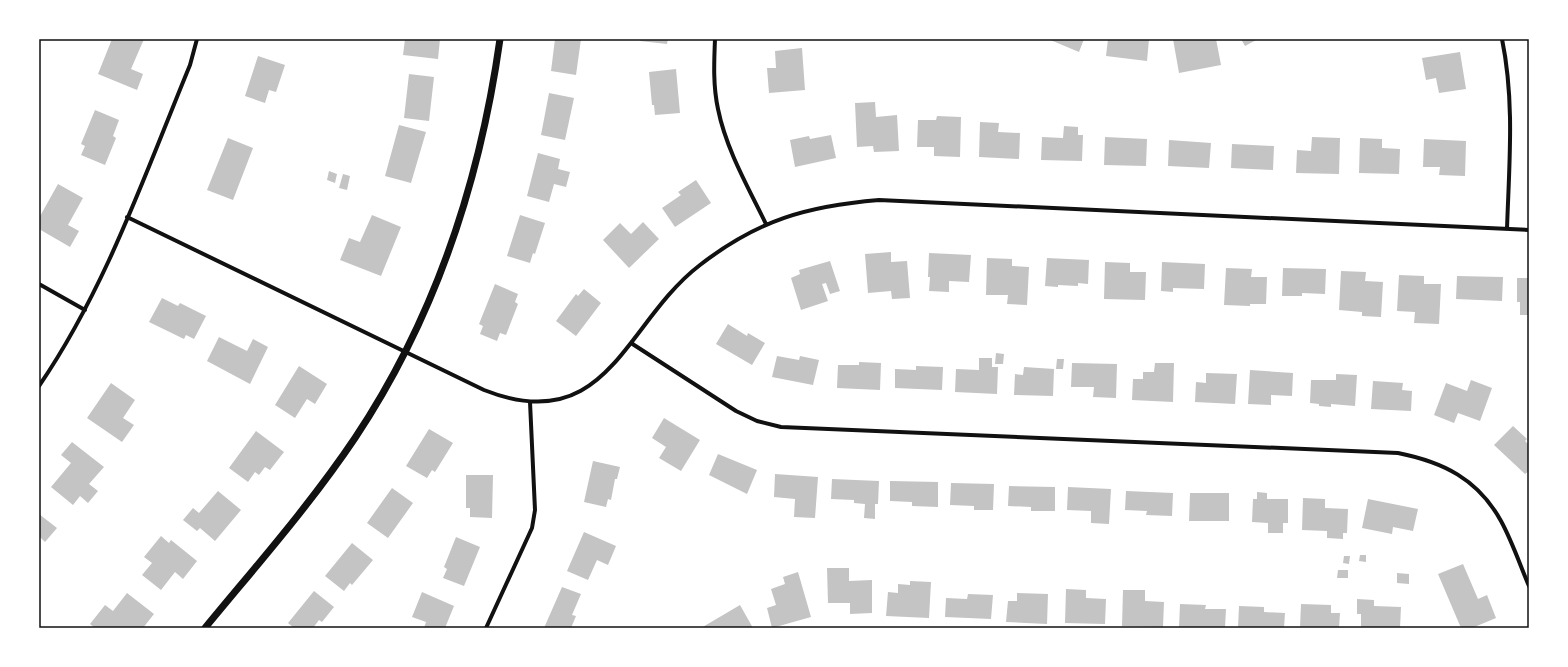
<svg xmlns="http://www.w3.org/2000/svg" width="1568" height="667" viewBox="0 0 1568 667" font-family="'Times New Roman',serif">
  <rect width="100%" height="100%" fill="#fff"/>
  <path fill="#c4c4c4" d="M112 39H144L131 69 143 74 137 90 98 74Z
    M405 39H440L438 59 403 55Z
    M555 39H581L576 75 551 71Z
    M640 39H668L667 44 640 41Z
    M1048 39H1084L1079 52Z
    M1108 39H1149L1147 61 1106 56Z
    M1173 39H1216L1221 65 1179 73Z
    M1241 39H1258L1245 46Z
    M802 48 805 90 769 93 767 68H776L775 51Z
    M1460 52 1466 89 1439 93 1436 78 1426 80 1422 58Z
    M258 56 285 65 276 92 269 90 265 103 245 96Z
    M676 69 680 113 655 115 654 105H652L649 72Z
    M409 74 434 77 429 121 404 118Z
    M549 93 574 98 565 140 541 135Z
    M875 102 876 117 897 115 899 151 874 152 873 146 857 147 855 103Z
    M95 110 119 120 113 136 116 138 105 165 81 155 85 146 81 144Z
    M937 116 961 117 960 157 934 156V147H917L918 120H936Z
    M980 122 999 123 998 132 1020 133 1019 159 979 157Z
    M399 125 426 132 411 183 385 176Z
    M1064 126 1078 127V135H1083L1082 161 1041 160 1042 137 1063 138Z
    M831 135 836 158 795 167 790 140 809 136 810 139Z
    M1105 137 1147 139 1146 166 1104 165Z
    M1312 137 1340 138 1339 174 1296 173 1297 150 1311 151Z
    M228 138 253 148 233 200 207 190Z
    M1360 138 1382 139V148L1400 149 1399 174 1359 173Z
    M1424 139 1466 141 1465 176 1439 175 1440 167H1423Z
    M1169 140 1211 143 1209 168 1168 166Z
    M1232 144 1274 146 1273 170 1231 168Z
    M538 153 560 159 558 169 570 172 566 187 554 184 549 202 527 196Z
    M329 171 337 174 335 183 327 180Z
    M343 174 350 176 347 190 339 188Z
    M696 180 711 203 675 227 662 208 681 195 678 192Z
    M58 184 83 198 68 225 79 231 70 247 39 229V218Z
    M372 215 401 227 381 276 340 260 349 238 360 242Z
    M520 215 545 223 535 254 533 253 530 263 507 256Z
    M643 222 659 239 629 268 603 240 620 223 631 234Z
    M891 252V262L907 261 910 298 892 299 891 291 868 293 865 254Z
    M929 253 971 255 969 282 949 281V292L929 291 930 277H928Z
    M987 258 1012 259V266L1029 267 1027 305 1007 304 1008 295H986Z
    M1047 258 1089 260 1088 284 1078 283V286L1058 285V287L1045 286Z
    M830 261 840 291 830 294 826 283 822 284 828 301 801 310 791 278 800 274 799 270Z
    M1105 262 1130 263V272H1146L1145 300 1104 299Z
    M1162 262 1205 264 1204 289 1173 288V292L1161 291Z
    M1226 268 1252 269 1251 277H1267L1266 304H1250V306L1224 305Z
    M1283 268 1326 269 1325 294 1302 293V296H1282Z
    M1341 271 1366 272 1365 281 1383 282 1381 317 1362 316V312L1339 310Z
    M1399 275 1424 276V284H1441L1439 324 1414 323 1415 312 1397 311Z
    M1457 276 1503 277 1502 301 1456 299Z
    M1517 278H1529V315H1520V302H1517Z
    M495 284 518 294 515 302 518 304 506 335 500 333 497 341 480 334 483 326 479 324Z
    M584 289 601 303 576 336 556 321 576 294 578 296Z
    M162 298 178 306 180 303 206 316 194 339 186 335 184 339 149 322Z
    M728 324 747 336 748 333 765 343 752 365 716 344Z
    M219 337 247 351 253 339 268 347 250 384 207 361Z
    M996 353 1004 354 1003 364H995Z
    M777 356 799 360 800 356 819 360 813 385 772 377Z
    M979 358H992V367H998L997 394 955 392 956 369 979 370Z
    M1057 359H1064L1063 369H1056Z
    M859 362 881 363 880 390 837 388 838 365H859Z
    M1072 363 1117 364 1116 398 1093 397 1094 387H1071Z
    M1155 363H1174L1173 402 1132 400 1133 379H1143V372H1154Z
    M299 366 327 384 315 404 307 399 295 418 275 405Z
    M916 366 943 367 942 390 895 388V369L916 370Z
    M1024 367 1054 369 1053 396 1014 395 1015 374 1023 375Z
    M1250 370 1293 373 1292 396 1271 395V405L1248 404Z
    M1206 373 1237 374 1235 404 1195 402 1196 382 1206 383Z
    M1336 374 1357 375 1355 406 1331 404V407L1319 406V404L1310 403 1311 380H1336Z
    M1471 380 1492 388 1480 421 1458 413 1454 423 1434 415 1446 383 1467 391Z
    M1373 381 1403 383 1402 390 1412 391 1411 411 1371 409Z
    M111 383 135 400 123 418 134 425 122 442 87 418Z
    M664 418 700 440 681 471 659 458 666 447 652 438Z
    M1513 426 1527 439 1525 441 1529 445V471L1525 474 1494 445Z
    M429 429 453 443 435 472 432 470 427 478 406 466Z
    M256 431 284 452 270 470 265 467 259 475 255 472 248 482 229 468Z
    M72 442 104 467 89 484 98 491 88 503 80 496 73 505 51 487 71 463 61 455Z
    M718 454 757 470 747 494 709 475Z
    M593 461 620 467 617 479H615L611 500 608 499 606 507 584 502Z
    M775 474 818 477 815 518 794 517 795 499 774 497Z
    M466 475H493L492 518 470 517V508H466Z
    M832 479 879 481 878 504H875V519L864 518 865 504 854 503V500L831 499Z
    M890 481 938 482V507L912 506V502L890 501Z
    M951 483 994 484 993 510H974V506L950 505Z
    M1009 486 1055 487V511H1031V507L1008 506Z
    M1068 487 1111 489 1109 524 1091 523V511L1067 510Z
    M392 488 413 503 388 538 367 523Z
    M218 491 241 510 215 541 200 528 197 531 183 520 193 508 199 513Z
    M1126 491 1173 493 1172 516 1146 515 1147 511 1125 510Z
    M1257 492 1267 493V499H1288V523H1283V533H1268V523L1252 522 1253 499H1257Z
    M1190 493H1229V521H1189Z
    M1303 498 1325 499V508L1348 509 1347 533H1343V539L1327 538V531L1302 530Z
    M1368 499 1418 509 1413 531 1393 527 1392 534 1362 528Z
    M39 514 57 528 45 542 39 536Z
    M584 532 616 546 608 565 597 560 588 580 567 571Z
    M161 536 169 543 171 540 197 561 183 579 175 572 161 590 142 575 152 563 144 557Z
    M456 537 480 547 464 586 443 578 447 569 444 567Z
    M352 543 373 560 352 585 350 583 344 591 325 576Z
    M1360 555H1366V562L1359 561Z
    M1344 556H1350L1349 564 1343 563Z
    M1463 564 1478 599 1487 595 1496 618 1472 628H1461L1438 574Z
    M827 568H849V581L872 580V613L850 614V603H828Z
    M1338 570H1348V578H1337Z
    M798 572 811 617 772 628 767 608 776 605 771 589 785 584 783 577Z
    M1397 573 1409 574V584L1397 583Z
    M910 581 931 582 929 618 886 616 888 592 898 593V584L910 585Z
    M562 587 581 594 572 615 576 616 571 628H544Z
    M1066 589 1086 590V598L1106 599 1105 624 1065 623Z
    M1123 590H1145V601L1164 602 1163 627 1122 626Z
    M314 591 334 607 322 622 319 620 313 628H294L288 623Z
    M422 592 454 606 445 628H424L426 622 412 617Z
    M127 593 154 614 143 628H95L90 624 105 605 113 611Z
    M1017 593 1048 594 1047 624 1006 622 1008 601H1017Z
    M968 594 993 595 991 619 945 617 946 598 967 599Z
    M1357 599 1374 600V606L1401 607 1400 628H1361V614H1357Z
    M1180 604 1206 605 1205 609H1226L1225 628H1179Z
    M1301 604 1331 605V613H1340L1339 628H1300Z
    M740 605 753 628H701Z
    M1239 606 1264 607V612L1285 613 1284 628H1238Z"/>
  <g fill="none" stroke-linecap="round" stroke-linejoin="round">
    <path stroke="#111" stroke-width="4" d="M715 39C714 63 713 86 718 109 726 149 748 187 766 224
      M1502 39C1515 102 1509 166 1507 229
      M127 217 484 390C608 439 624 323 700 265 758 220 807 206 879 200L1529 230
      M39 284 85 310
      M631 343 736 411 757 421 781 427 1398 453C1443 462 1478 479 1501 521 1512 541 1520 565 1529 586
      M39 386C106 288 145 174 190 65L197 39
      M486 628 532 528 535 510 530 402"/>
    <path stroke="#111" stroke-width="7" d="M205 628C256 566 310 505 355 438 435 318 480 181 500 39"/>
  </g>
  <rect width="1568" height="667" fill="none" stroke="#ffffff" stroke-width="80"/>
  <rect x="40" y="40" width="1488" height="587" fill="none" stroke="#111" stroke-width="1.5"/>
</svg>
